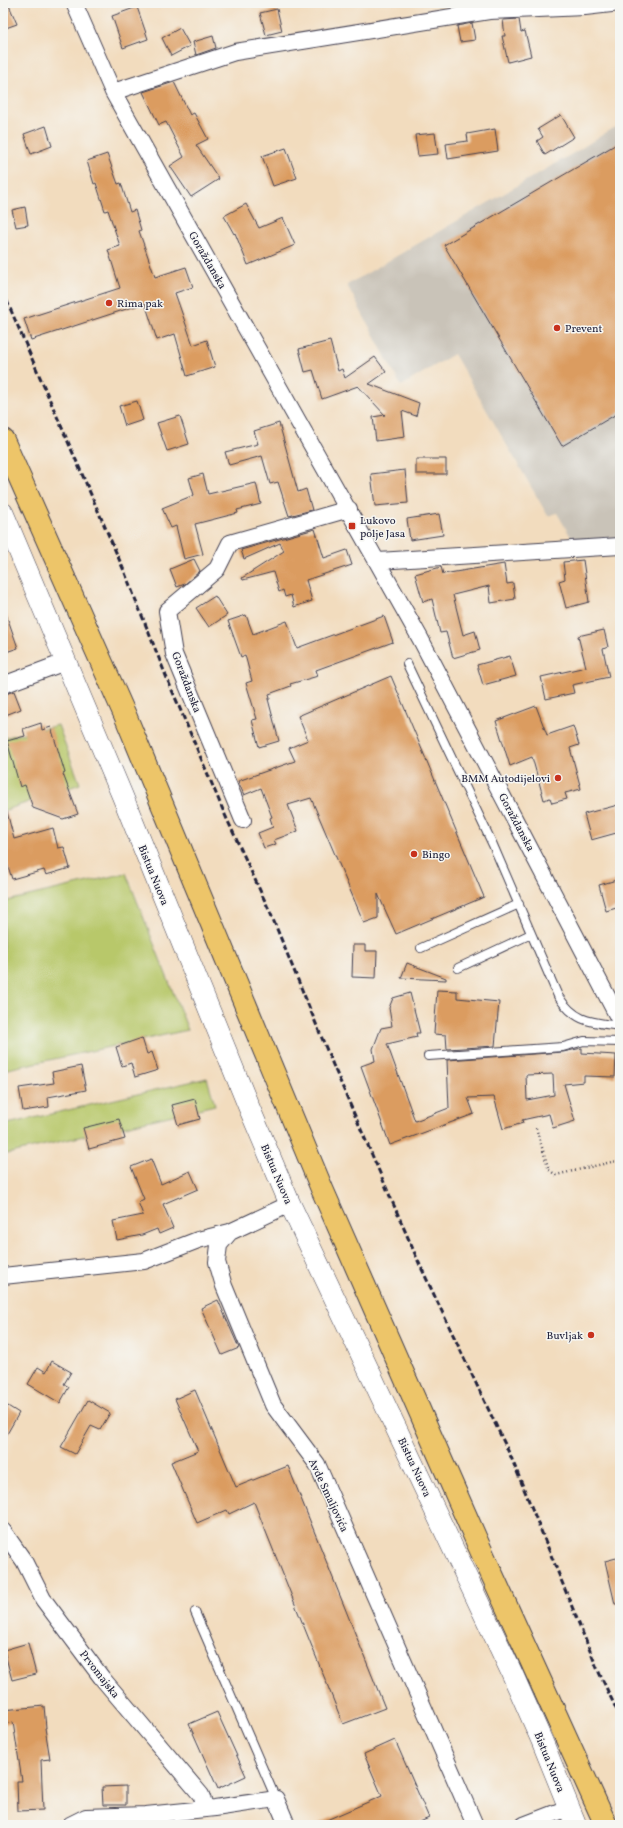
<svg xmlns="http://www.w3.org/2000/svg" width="623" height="1828" viewBox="0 0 623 1828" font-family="Vollkorn,serif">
  <rect width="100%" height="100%" fill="#f6f6f2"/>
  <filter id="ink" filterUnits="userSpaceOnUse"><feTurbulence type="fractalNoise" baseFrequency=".025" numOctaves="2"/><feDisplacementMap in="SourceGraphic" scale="8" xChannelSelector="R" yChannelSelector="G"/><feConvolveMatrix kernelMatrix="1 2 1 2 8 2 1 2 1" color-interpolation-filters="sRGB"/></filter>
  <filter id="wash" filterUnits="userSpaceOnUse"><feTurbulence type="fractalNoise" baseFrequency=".012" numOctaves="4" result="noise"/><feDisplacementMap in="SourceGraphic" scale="16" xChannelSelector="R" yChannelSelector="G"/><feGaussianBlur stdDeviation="0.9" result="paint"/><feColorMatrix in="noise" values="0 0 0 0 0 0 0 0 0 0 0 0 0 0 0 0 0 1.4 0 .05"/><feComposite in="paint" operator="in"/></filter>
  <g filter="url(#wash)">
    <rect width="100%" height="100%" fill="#f2dcbe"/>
    <path fill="#c9c3b8" d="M620 125V542L575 544 557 513 548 516 454 354 401 386 347 285 577 151 610 130Z"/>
    <path fill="#b8c86b" stroke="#6d7553" d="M58 725 80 784 3 811V738Z
      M126 873 188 1030 3 1070V902Z
      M207 1078 215 1105 3 1155V1125Z"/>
    <g id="blocks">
      <path fill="#db9c60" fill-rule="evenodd" d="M3 3H8L17 24 3 29Z
        M137 7 148 39 123 48 112 16Z
        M277 9 282 31 266 35 260 13Z
        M519 19 521 32 525 31 531 56 508 62 502 36H505L503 20Z
        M472 23 475 40 460 42 457 26Z
        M180 28 190 46 171 56 162 38Z
        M213 36 216 48 196 55 193 42Z
        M174 82 190 115 194 113 208 139 196 145 219 179 191 197 170 166 184 157 166 122 159 125 143 92Z
        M561 115 574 137 545 155 537 141 543 137 538 129Z
        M46 126 52 146 31 154 24 134Z
        M495 129 498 151 448 159 446 144 468 141 467 134Z
        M435 133 438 154 418 156 415 135Z
        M620 142V412L562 446 444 245Z
        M286 148 297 178 273 186 262 156Z
        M107 154 118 184 121 183 130 212 135 210 141 230 139 231 155 277 186 267 193 287 175 293 193 345 207 340 215 367 187 376 175 334 157 340 145 303 31 340 24 319 120 288 108 250 120 246 108 210 105 211 96 183 94 184 87 161Z
        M246 204 259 228 283 218 295 245 248 265 235 233 234 234 224 216Z
        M25 207 28 225 16 227 12 210Z
        M330 341 338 371 342 369 345 378 375 357 386 372 369 384 419 403 416 416 402 411 405 437 376 441 373 417 385 415 358 386 322 399 313 370 305 372 299 349Z
        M137 401 143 420 125 426 119 406Z
        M180 416 189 444 167 451 157 423Z
        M279 423 298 492 306 489 312 510 289 516 278 482 270 484 262 456 229 465 225 452 258 444 254 431Z
        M416 459H446V474H416Z
        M405 470 408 503 375 506 371 474Z
        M203 474 208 494 256 483 261 504 237 510 238 513 195 524 203 554 184 559 176 526 171 528 162 508 194 495 189 478Z
        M439 514 443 535 410 540 407 519Z
        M315 529 324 558 347 550 352 565 306 580 312 601 294 607 291 595 285 597 283 590 279 592 273 572 243 580 242 578 284 551 280 543 244 559 241 550Z
        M194 559 200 571 185 584 177 587 170 569Z
        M583 560 589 602 566 608 559 581 565 579 563 562Z
        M504 564 507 584 513 583 515 599 491 603 489 586 453 595 463 635 475 631 480 650 453 658 446 632 440 633 432 599 423 602 415 574 441 567 443 574Z
        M215 596 227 615 209 627 196 608Z
        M3 611H5L18 648 3 653Z
        M246 615 253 634 287 621 297 648 384 616 393 642 316 670 318 676 290 684 291 686 269 694 270 699H268L279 741 259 747 252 720 257 719 246 683 252 681 245 655 241 657 228 621Z
        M604 630 608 647 603 649 609 677 572 685 574 693 546 699 541 677 586 667 578 636Z
        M510 656 516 676 483 685 477 665Z
        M391 676 484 897 396 934 378 894V918L364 923 311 798 288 805 298 831 274 840 276 844 264 848 258 833 273 827 270 818 272 817 261 788 244 795 238 781 295 761 289 748 308 740 298 716Z
        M14 691 21 709 3 716V695Z
        M536 706 547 735 573 726 579 745 570 748 581 789 565 793 567 799 552 803 550 798 544 800 532 757 510 766 496 721Z
        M41 723 42 730 51 727 65 773 63 774 78 814 63 819 33 808 25 785 20 787 7 741 25 736 23 729Z
        M618 805 620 814V832L591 840 584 814Z
        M7 812 14 839 53 828 58 848 64 847 70 868 46 875 44 870 12 879 3 850V813Z
        M620 879V907L606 911 599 885Z
        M353 945H365V951H377L376 978 352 977Z
        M407 963 446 978V980L401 978Z
        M437 990 457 991V998L499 1002 495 1046 447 1049 446 1035 434 1034Z
        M410 993 420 1033H416L417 1037 387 1044 415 1121 449 1108 447 1060 563 1052 582 1048V1053L616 1055 615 1077 584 1076V1082L564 1084 575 1121 553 1128 549 1114 522 1120 523 1123 503 1129 494 1097 468 1098 474 1114 390 1145 361 1066 375 1061 373 1049 381 1028 392 1026 389 1008 393 998ZM553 1074 554 1095 527 1100 526 1075Z
        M142 1038 147 1054 152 1052 158 1070 135 1077 131 1063 122 1066 116 1047Z
        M81 1066 86 1090 48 1097 49 1107 23 1111 19 1088 54 1083 52 1072Z
        M195 1099 200 1119 178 1125 172 1105Z
        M119 1119 125 1139 89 1149 83 1128Z
        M151 1159 161 1184 190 1171 198 1189 163 1204 173 1228 159 1234 157 1229 142 1235 117 1240 113 1221 143 1215 138 1202 144 1199 131 1167Z
        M218 1300 239 1348 222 1355 201 1308Z
        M52 1361 71 1372 64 1384 69 1387 60 1403 28 1384 38 1367 46 1372Z
        M195 1390 236 1487 288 1466 385 1708 343 1724 254 1502 229 1514 227 1510 197 1523 171 1462 198 1451 175 1399Z
        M88 1400 110 1413 100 1430 91 1426 75 1454 61 1447Z
        M3 1403 19 1413 3 1441Z
        M620 1557V1604H615L605 1561Z
        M28 1643 36 1674 12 1680 4 1650Z
        M44 1706 46 1728H45L50 1759 41 1760 43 1810 18 1811 17 1781H22L13 1722 3 1724V1710Z
        M217 1712 246 1776 218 1789 189 1724Z
        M395 1740 429 1818 413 1825H315L382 1796 364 1754Z
        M126 1786V1805H103L102 1787Z"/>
    </g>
  </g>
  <g filter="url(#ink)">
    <use href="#blocks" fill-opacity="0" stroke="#413e4f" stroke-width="1"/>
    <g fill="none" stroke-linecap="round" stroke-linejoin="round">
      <defs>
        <path id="service" d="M407 664 493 845 558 996C576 1023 591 1022 620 1026
          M421 948 519 904
          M458 968 531 934
          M428 1056 563 1047 584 1041 620 1042
          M195 1612 276 1799"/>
        <path id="minor" d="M74 3 113 92 420 638 620 1021
          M113 92 235 52 489 11 585 7 620 3
          M378 561 620 546
          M3 685 65 662
          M243 820 174 654 167 611 217 569 230 543 349 509
          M290 1204 230 1232 219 1245 217 1262 224 1286 273 1405 317 1464 475 1825
          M3 1276 144 1261 198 1240 230 1232
          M3 1531 24 1561 43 1599 102 1678 201 1795 206 1809
          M70 1825 86 1817 146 1815 215 1808 276 1799 287 1825
          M524 1825 568 1808"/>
        <path id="tertiary" d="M3 513 122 795 248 1105 290 1204 511 1671 542 1741 576 1825"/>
        <path id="trunk" d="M3 440 125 715 322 1189 479 1546 606 1825"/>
      </defs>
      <use href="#service" stroke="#413e4f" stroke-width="10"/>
      <use href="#minor" stroke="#413e4f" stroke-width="18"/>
      <use href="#tertiary" stroke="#413e4f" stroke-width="22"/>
      <use href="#trunk" stroke="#413e4f" stroke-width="24"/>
      <path stroke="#413e4f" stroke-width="2.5" stroke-dasharray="1 3" stroke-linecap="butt" d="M536 1128 549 1170 556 1175 620 1160"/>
      <use href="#service" stroke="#fff" stroke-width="8"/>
      <use href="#minor" stroke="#fff" stroke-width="16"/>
      <use href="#tertiary" stroke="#fff" stroke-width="21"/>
      <use href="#trunk" stroke="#edc569" stroke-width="22"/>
      <path stroke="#22223b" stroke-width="3" stroke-dasharray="6 3" stroke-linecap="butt" d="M3 292 125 573 166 676 226 817 270 912 333 1065 419 1263 511 1457 597 1668 620 1717"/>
    </g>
  </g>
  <g fill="#c8321e" stroke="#f6f6f2" stroke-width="1.5">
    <circle cx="109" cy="303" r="4"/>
    <circle cx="557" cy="328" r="4"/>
    <rect x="348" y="522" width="8" height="8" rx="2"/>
    <circle cx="558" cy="778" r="4"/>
    <circle cx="414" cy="854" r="4"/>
    <circle cx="591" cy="1335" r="4"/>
  </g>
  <g text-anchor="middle" stroke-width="3" stroke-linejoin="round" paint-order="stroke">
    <g font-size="11" fill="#22223b" stroke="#f6f6f2">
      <text transform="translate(208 260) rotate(60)" y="4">Goraždanska</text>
      <text transform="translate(187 682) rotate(69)" y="4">Goraždanska</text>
      <text transform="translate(517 822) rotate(62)" y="4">Goraždanska</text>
      <text transform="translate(154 875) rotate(68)" y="4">Bistua Nuova</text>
      <text transform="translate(277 1174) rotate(67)" y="4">Bistua Nuova</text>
      <text transform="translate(415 1467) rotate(65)" y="4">Bistua Nuova</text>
      <text transform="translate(329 1495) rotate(65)" y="4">Avde Smaljovića</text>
      <text transform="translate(100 1674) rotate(52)" y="4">Prvomajska</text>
      <text transform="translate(550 1762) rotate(68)" y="4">Bistua Nuova</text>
    </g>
    <g font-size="11" fill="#22223b" stroke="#f6f6f2" text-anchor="start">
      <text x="117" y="307">Rima pak</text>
      <text x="565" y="332">Prevent</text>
      <text x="360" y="524">Lukovo<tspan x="360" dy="13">polje Jasa</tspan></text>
      <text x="550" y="782" text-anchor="end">BMM Autodijelovi</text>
      <text x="422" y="858">Bingo</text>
      <text x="583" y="1339" text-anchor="end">Buvljak</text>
    </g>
  </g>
  <rect width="623" height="1828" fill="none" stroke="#f6f6f2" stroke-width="16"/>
</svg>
